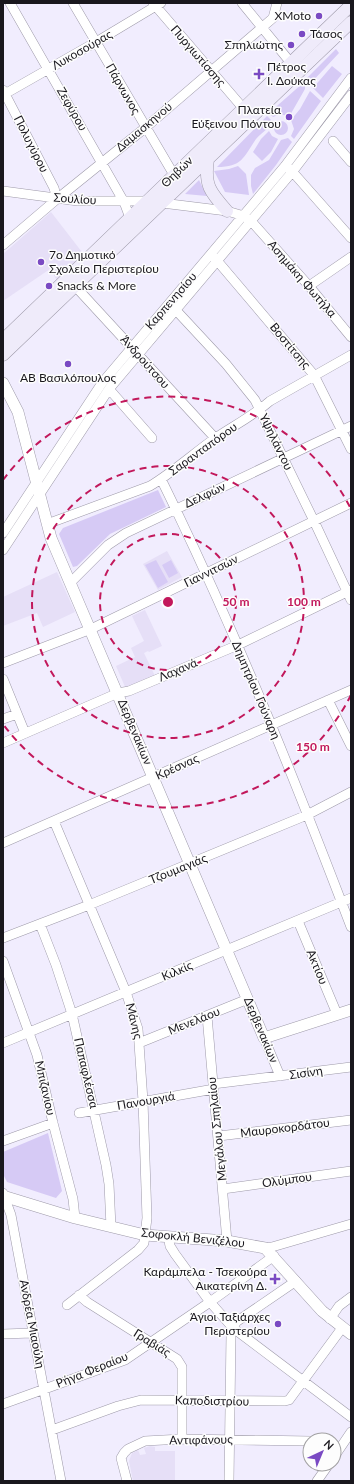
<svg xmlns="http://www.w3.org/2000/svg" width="354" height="1484" viewBox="0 0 354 1484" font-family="Lato,sans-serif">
  <rect width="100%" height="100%" fill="#f1edfe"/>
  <path fill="#e6dff7" d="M51 212 85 256 58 282 50 269 3 301V254Z
    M167 551 182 577 158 590 143 564Z
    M57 572 75 612 43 627 37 613 3 626V597Z
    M145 610 162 646 149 652 148 651 144 653 155 676 126 689 116 666 135 657 131 648 144 641 132 616Z
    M150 1446 155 1447V1451H175V1481H133L129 1461 132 1453 138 1450 140 1455 146 1454 144 1448Z"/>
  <path fill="#d6caf5" d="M336 49 339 53 310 84 305 80Z
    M332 66 342 74 323 98 313 88Z
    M303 83 305 85V89L289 117 281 114 273 117 269 113Z
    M310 91 321 101 294 139 291 136 294 129 291 120 300 109Z
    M267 116 271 120C269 123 269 127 268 128 264 132 259 135 256 139 243 158 242 167 217 167Z
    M274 128a7 7 0 1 1 14 0a7 7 0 1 1-14 0Z
    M269 131 272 136 278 139 271 152 262 161 253 152 261 139Z
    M288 138 292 142 276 165 253 194 251 186V175L255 168 269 160 281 140Z
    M238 166 246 174 249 195 225 192 214 171 229 169Z
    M199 180 207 196 185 194Z
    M158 490 166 507 110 534 77 566 73 567 59 534 63 528Z
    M156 560 168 582 158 588 145 565Z
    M171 560 178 573 169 578 162 565Z
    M48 1133 62 1191 56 1198 7 1182 3 1174V1152Z"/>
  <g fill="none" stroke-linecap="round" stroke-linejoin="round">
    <defs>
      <path id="minor" d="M10 3 124 202 130 218
        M73 3 174 175
        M153 3 243 108
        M242 3 291 63
        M3 90 54 188 57 199
        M3 95 96 42 161 3
        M333 141 351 162
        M290 169 351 238
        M3 191 78 201H147
        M162 203 227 211 244 216 252 222 309 286 351 337
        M3 245 57 199 145 128 273 18 277 3
        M214 257 314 375 351 449
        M75 286 215 438
        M309 286 351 257
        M173 307 226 364 255 400 314 521 351 600
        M109 389 152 438
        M161 479C233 625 293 775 351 927
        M47 524 150 486C173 472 193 454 214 439 233 426 253 416 270 401L351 355
        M3 533 102 383 285 166 351 78
        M3 550 109 389 293 171 351 95
        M71 582 108 545 126 533 351 426
        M3 663 91 629 351 503
        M3 679 25 733
        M328 700 351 746
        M3 719 17 714
        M3 743 118 693 129 691 238 645 351 590
        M54 821 126 992 138 1029 143 1101 147 1218 144 1243 138 1250 67 1305
        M3 843 351 690
        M298 921 337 1014
        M40 924 56 965 72 1014 106 1165 109 1184 111 1227
        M3 938 89 905 307 815 351 792
        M3 961 37 1055 53 1123 73 1199 75 1218
        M207 1016 227 1241
        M264 1038 280 1076
        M3 1043 351 898
        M139 1043 248 999
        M213 1084 351 1067
        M79 1113 214 1089
        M219 1136 351 1120
        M3 1141 53 1123
        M223 1189 351 1171
        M3 1193 11 1215 61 1481
        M168 1236 170 1246 175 1254 210 1302 233 1328 351 1417
        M265 1248 272 1247 351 1224
        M79 1295 87 1302 177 1359 182 1367V1439
        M330 1319 339 1306 351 1297
        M3 1334 32 1333
        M3 1404 125 1360 210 1302 274 1256
        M52 1430 118 1406 141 1400 285 1401 289 1400 342 1328
        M334 1457 351 1432
        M127 1481 121 1458 124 1453 128 1449 145 1441 182 1439 310 1441
        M229 1481 231 1334 236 1322 296 1281
        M317 1481 329 1464"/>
      <path id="tertiary" d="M3 383 18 412 51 538 264 1038 351 1010
        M3 1196 75 1218 145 1235 227 1241 265 1248 322 1311 351 1334"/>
      <path id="secondary" d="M208 159C204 185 210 192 227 211
        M3 340 351 5
        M3 355 351 22"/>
    </defs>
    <use href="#minor" stroke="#9e9aa9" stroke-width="10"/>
    <use href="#tertiary" stroke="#9e9aa9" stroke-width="12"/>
    <use href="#secondary" stroke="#9e9aa9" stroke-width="13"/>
    <use href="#minor" stroke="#fff" stroke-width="9"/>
    <use href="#tertiary" stroke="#fff" stroke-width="11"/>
    <use href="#secondary" stroke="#efebfa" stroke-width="12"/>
  </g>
  <g fill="none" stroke="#c2185b" stroke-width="2" stroke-dasharray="7 5">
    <circle cx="168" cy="602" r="68"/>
    <circle cx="168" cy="602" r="136"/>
    <path d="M351 695A205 205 0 0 1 3 724M3 480A205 205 0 0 1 351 509"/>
  </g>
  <g fill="#7a4ac3" stroke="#fdfdfd" stroke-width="1.5">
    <circle cx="319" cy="16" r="4"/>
    <circle cx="302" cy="34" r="4"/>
    <circle cx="291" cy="45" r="4"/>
    <path d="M257 68h4v4h4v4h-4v4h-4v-4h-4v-4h4z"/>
    <circle cx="289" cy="117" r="4"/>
    <circle cx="41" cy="262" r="4"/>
    <circle cx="49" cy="286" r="4"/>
    <circle cx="68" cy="364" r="4"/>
    <path d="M273 1273h4v4h4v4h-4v4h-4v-4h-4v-4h4z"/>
    <circle cx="278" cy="1324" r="4"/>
  </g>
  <g text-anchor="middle" stroke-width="3" stroke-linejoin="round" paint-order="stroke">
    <g font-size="12" fill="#19171d" stroke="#fdfdfd" text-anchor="end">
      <text x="311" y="20">XMoto</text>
      <text x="310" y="38" text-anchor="start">Τάσος</text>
      <text x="283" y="49">Σπηλιώτης</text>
      <text x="267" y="71" text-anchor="start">Πέτρος<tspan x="267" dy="14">Ι. Δούκας</tspan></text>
      <text x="281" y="114">Πλατεία<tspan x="281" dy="14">Εύξεινου Πόντου</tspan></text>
      <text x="49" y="259" text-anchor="start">7ο Δημοτικό<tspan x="49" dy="14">Σχολείο Περιστερίου</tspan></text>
      <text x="57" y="290" text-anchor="start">Snacks &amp; More</text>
      <text x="68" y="382" text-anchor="middle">ΑΒ Βασιλόπουλος</text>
      <text x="267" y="1276">Καράμπελα - Τσεκούρα<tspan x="267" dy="14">Αικατερίνη Δ.</tspan></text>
      <text x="270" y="1321">Άγιοι Ταξιάρχες<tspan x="270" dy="14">Περιστερίου</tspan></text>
    </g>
    <g font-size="12" fill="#19171d" stroke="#fdfdfd">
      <text transform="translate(82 50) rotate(-30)" y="4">Λυκοσούρας</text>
      <text transform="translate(198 56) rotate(49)" y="4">Πυργιωτίσσης</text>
      <text transform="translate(123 89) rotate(60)" y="4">Πάρνωνος</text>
      <text transform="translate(72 109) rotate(60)" y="4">Ζεφύρου</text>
      <text transform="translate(144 127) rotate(-40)" y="4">Δαμασκηνού</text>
      <text transform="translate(31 144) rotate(63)" y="4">Πολυγύρου</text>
      <text transform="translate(177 172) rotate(-44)" y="4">Θηβών</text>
      <text transform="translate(75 199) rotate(4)" y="4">Σουλίου</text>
      <text transform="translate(302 279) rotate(49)" y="4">Ασημάκη Φωτήλα</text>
      <text transform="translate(171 301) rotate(-49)" y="4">Καρπενησίου</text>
      <text transform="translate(290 346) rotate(50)" y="4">Βοστίτσης</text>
      <text transform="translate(145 362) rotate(48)" y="4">Άνδρούτσου</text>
      <text transform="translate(276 442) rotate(64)" y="4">Υψηλάντου</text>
      <text transform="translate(203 449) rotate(-36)" y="4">Σαρανταπόρου</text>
      <text transform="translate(205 495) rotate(-25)" y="4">Δελφών</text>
      <text transform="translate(211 571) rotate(-26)" y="4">Γιαννιτσών</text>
      <text transform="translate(178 670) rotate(-23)" y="4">Λαχανά</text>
      <text transform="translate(256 690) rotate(67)" y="4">Δημητρίου Γούναρη</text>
      <text transform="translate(135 732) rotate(67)" y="4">Δερβενακίων</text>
      <text transform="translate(177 767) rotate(-24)" y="4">Κρέσνας</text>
      <text transform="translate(178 869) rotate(-22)" y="4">Τζουμαγιάς</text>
      <text transform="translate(317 967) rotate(67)" y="4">Ακτίου</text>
      <text transform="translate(177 971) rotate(-23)" y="4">Κιλκίς</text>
      <text transform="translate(134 1021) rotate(76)" y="4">Μάνης</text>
      <text transform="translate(194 1021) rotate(-22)" y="4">Μενελάου</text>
      <text transform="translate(261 1030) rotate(67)" y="4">Δερβενακίων</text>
      <text transform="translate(86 1073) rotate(77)" y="4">Παπαφλέσσα</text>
      <text transform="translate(306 1073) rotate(-8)" y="4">Σισίνη</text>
      <text transform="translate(45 1088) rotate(77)" y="4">Μπιζανίου</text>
      <text transform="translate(146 1101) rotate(-10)" y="4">Πανουργιά</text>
      <text transform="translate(285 1128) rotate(-7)" y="4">Μαυροκορδάτου</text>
      <text transform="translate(217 1129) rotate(-96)" y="4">Μεγάλου Σπηλαίου</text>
      <text transform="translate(287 1180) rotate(-8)" y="4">Ολύμπου</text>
      <text transform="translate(193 1238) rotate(6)" y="4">Σοφοκλή Βενιζέλου</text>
      <text transform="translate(32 1324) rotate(79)" y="4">Ανδρέα Μιαούλη</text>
      <text transform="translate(152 1343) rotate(32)" y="4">Γραβιάς</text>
      <text transform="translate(92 1370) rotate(-22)" y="4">Ρήγα Φεραίου</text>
      <text transform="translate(212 1401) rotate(1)" y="4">Καποδιστρίου</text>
      <text transform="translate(201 1440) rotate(-1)" y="4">Αντιφάνους</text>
    </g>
  </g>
  <circle cx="168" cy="602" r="6" fill="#c2185b" stroke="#fdfdfd" stroke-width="2"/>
  <g font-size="12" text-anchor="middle" font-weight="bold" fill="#c2185b" stroke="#fdfdfd" stroke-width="3" stroke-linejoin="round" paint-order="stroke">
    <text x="236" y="606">50 m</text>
    <text x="304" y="606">100 m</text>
    <text x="313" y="751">150 m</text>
  </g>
  <rect width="354" height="1484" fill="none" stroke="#19171d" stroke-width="8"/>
  <g transform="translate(322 1452) rotate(44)"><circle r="19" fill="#fdfdfd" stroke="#a2a1a3"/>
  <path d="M0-3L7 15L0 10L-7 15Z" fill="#7a4ac3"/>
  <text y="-6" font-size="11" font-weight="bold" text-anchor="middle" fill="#19171d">N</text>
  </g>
</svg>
